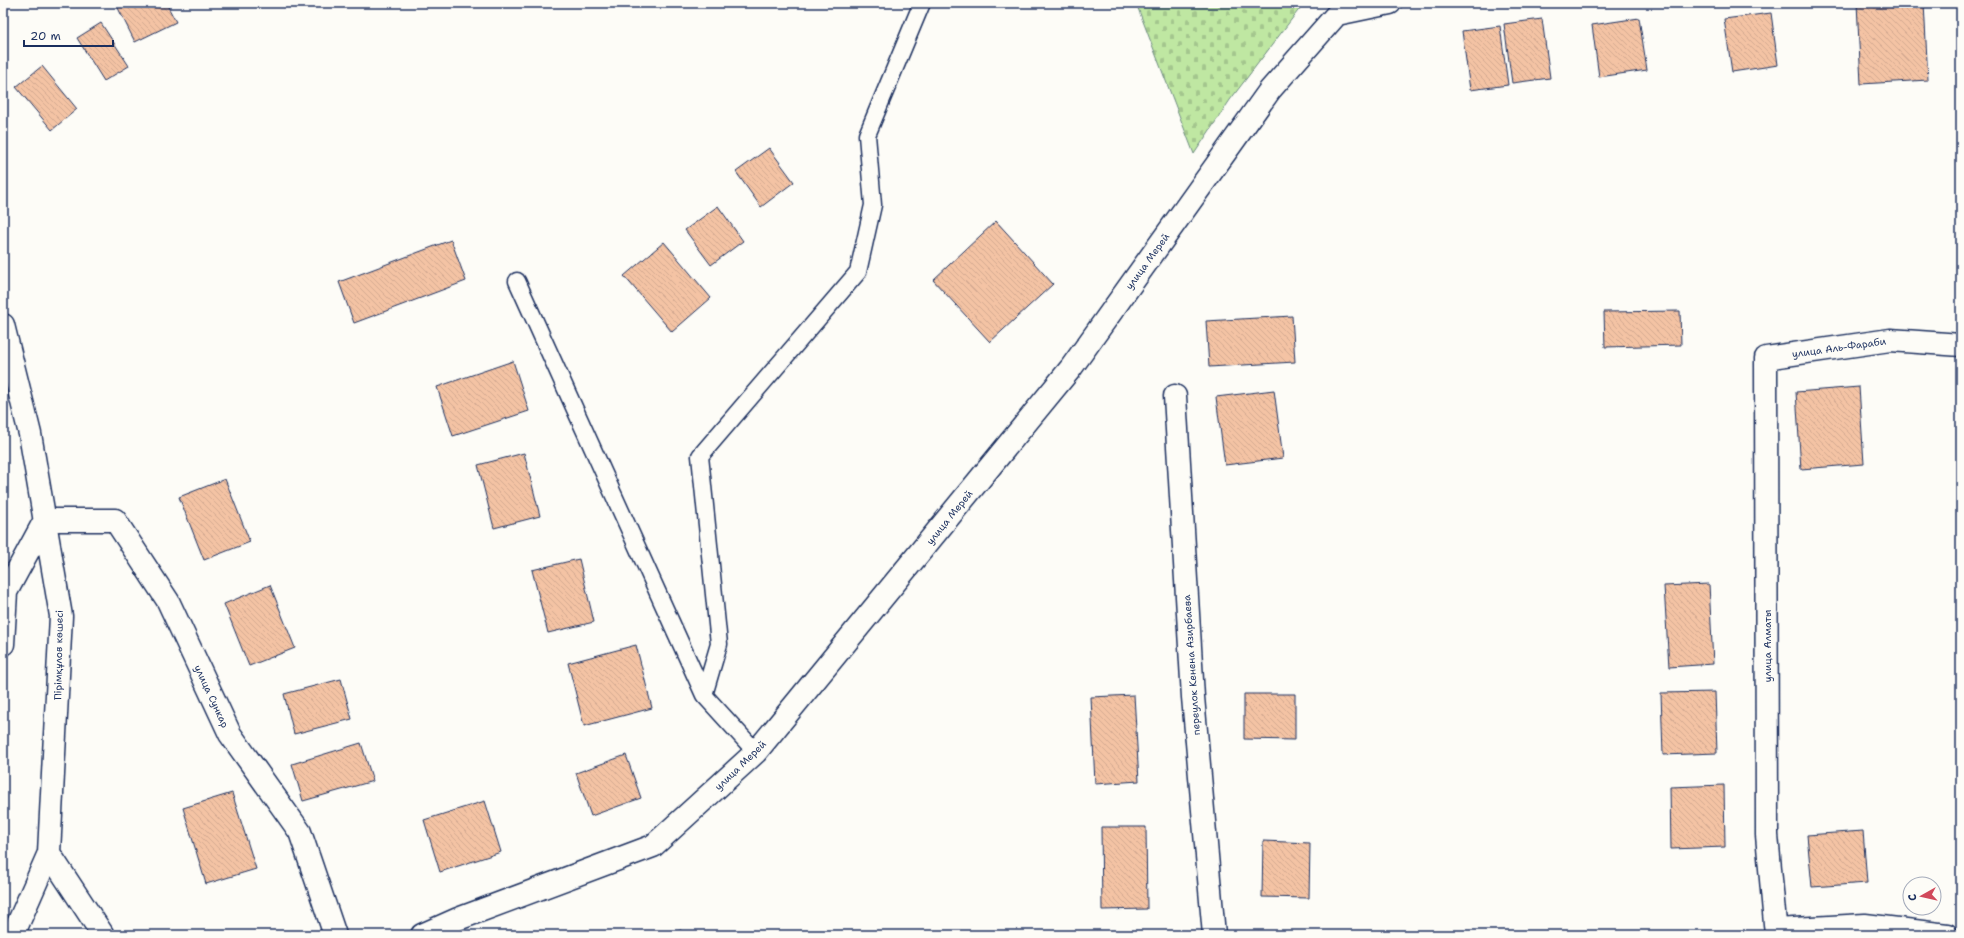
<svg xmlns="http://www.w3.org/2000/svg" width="1964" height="938" viewBox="0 0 1964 938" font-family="'Shantell Sans',sans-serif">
  <defs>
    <pattern id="cemetery-stones" width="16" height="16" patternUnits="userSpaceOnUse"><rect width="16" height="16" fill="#bfe7a2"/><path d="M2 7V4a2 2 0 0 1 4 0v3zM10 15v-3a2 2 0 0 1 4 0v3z" fill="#a4c68e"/></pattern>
    <pattern id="building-back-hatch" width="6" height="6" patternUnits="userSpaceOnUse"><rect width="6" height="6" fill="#f4c3a4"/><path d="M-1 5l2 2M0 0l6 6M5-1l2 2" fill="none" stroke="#d1a890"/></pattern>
  </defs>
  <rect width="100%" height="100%" fill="#fdfcf7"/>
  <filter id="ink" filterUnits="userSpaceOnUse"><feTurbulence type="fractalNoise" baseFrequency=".025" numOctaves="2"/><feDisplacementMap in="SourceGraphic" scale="8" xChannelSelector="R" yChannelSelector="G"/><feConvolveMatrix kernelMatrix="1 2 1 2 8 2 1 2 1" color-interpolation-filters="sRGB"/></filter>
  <g filter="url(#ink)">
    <path fill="url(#cemetery-stones)" stroke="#6d8b80" d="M1136 3H1304L1230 100 1194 154Z"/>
    <path fill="url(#building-back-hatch)" stroke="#1b2f5e" d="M118 3H166L176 22 135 42 116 4Z
      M1857 3H1924L1928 80 1861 84Z
      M1771 13 1778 65 1732 72 1724 19Z
      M1639 18 1647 70 1599 77 1592 25Z
      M1542 19 1550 78 1512 83 1504 24Z
      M101 23 129 66 104 81 77 38Z
      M1500 26 1508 85 1470 90 1462 31Z
      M42 66 77 109 52 130 16 87Z
      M769 148 794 182 761 207 736 172Z
      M718 206 743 241 711 265 685 230Z
      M996 221 1053 284 990 342 933 280Z
      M451 240 466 281 354 323 339 282Z
      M664 242 711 298 672 332 624 276Z
      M1680 311 1681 345 1605 347 1604 312Z
      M1292 316 1295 362 1209 367 1206 321Z
      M513 361 529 411 453 436 437 387Z
      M1859 387 1864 464 1801 469 1796 392Z
      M1274 390 1283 458 1225 465 1216 397Z
      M524 453 540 516 494 528 478 465Z
      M225 479 250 542 204 560 179 497Z
      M579 559 594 622 548 633 532 570Z
      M1709 584 1713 664 1669 667 1664 586Z
      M270 585 295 648 249 666 224 604Z
      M636 645 652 708 584 726 568 663Z
      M341 679 352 719 294 734 284 694Z
      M1715 692 1717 753 1663 755 1661 693Z
      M1244 694H1295V740L1244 739Z
      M1134 695 1139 781 1095 784 1091 697Z
      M361 743 373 781 303 801 292 764Z
      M626 755 641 798 591 816 576 773Z
      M1724 785 1725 847 1671 849 1670 787Z
      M232 793 256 869 206 884 183 808Z
      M485 801 501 852 440 872 424 820Z
      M1101 827H1146L1147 909 1102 910Z
      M1863 831 1867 883 1812 887 1807 835Z
      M1263 841 1310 843 1309 898 1262 897Z
      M681 930 682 935H666Z"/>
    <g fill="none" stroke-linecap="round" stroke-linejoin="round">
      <defs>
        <path id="lane" d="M517 281 704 695 756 752
          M704 695 719 644 700 456 858 272 873 205 867 135 922 3"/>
        <path id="street" d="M3 325 30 434 61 616 49 853 13 935
          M1175 396 1193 697 1214 935
          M3 644 6 592 45 520H115L168 601 230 734 300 832 335 935
          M49 853 103 935
          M1776 930 1865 925 1947 935
          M422 935 458 919 653 846 756 752 1071 368 1270 90 1337 14 1390 3
          M1776 935 1767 835 1766 358 1890 340 1961 345"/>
      </defs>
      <use href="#lane" stroke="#1b2f5e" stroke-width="19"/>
      <use href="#street" stroke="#1b2f5e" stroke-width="25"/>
      <use href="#lane" stroke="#fdfcf7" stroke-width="16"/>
      <use href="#street" stroke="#fdfcf7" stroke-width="22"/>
    </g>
  </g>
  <g text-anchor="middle" stroke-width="3" stroke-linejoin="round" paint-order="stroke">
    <g font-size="10" fill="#1b2f5e" stroke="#fdfcf7">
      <text transform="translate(1147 261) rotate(-54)" y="4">улица Мерей</text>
      <text transform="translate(1839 347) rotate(-8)" y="4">улица Аль-Фараби</text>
      <text transform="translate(949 517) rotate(-51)" y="4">улица Мерей</text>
      <text transform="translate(1767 646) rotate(-90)" y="4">улица Алматы</text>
      <text transform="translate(58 655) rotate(-89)" y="4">Пірімқұлов көшесі</text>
      <text transform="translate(1191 665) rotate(-94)" y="4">переулок Кенена Азирбаева</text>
      <text transform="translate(212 696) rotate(65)" y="4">улица Сункар</text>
      <text transform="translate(740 765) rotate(-44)" y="4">улица Мерей</text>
    </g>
  </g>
  <rect width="1964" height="938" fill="none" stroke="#fdfcf7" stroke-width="16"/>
  <rect x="8" y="8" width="1948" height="922" fill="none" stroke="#1b2f5e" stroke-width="1.5" filter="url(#ink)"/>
  <g transform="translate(1922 896) rotate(262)"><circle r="19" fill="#fdfcf7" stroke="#a3aaba"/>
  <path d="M0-3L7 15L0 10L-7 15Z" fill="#d1495b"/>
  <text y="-6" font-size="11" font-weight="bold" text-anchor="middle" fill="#1b2f5e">С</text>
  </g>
  <path d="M24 40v6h89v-6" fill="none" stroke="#1b2f5e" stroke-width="2"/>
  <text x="30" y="40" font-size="12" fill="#1b2f5e" stroke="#fdfcf7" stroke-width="3" paint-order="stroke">20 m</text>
</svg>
